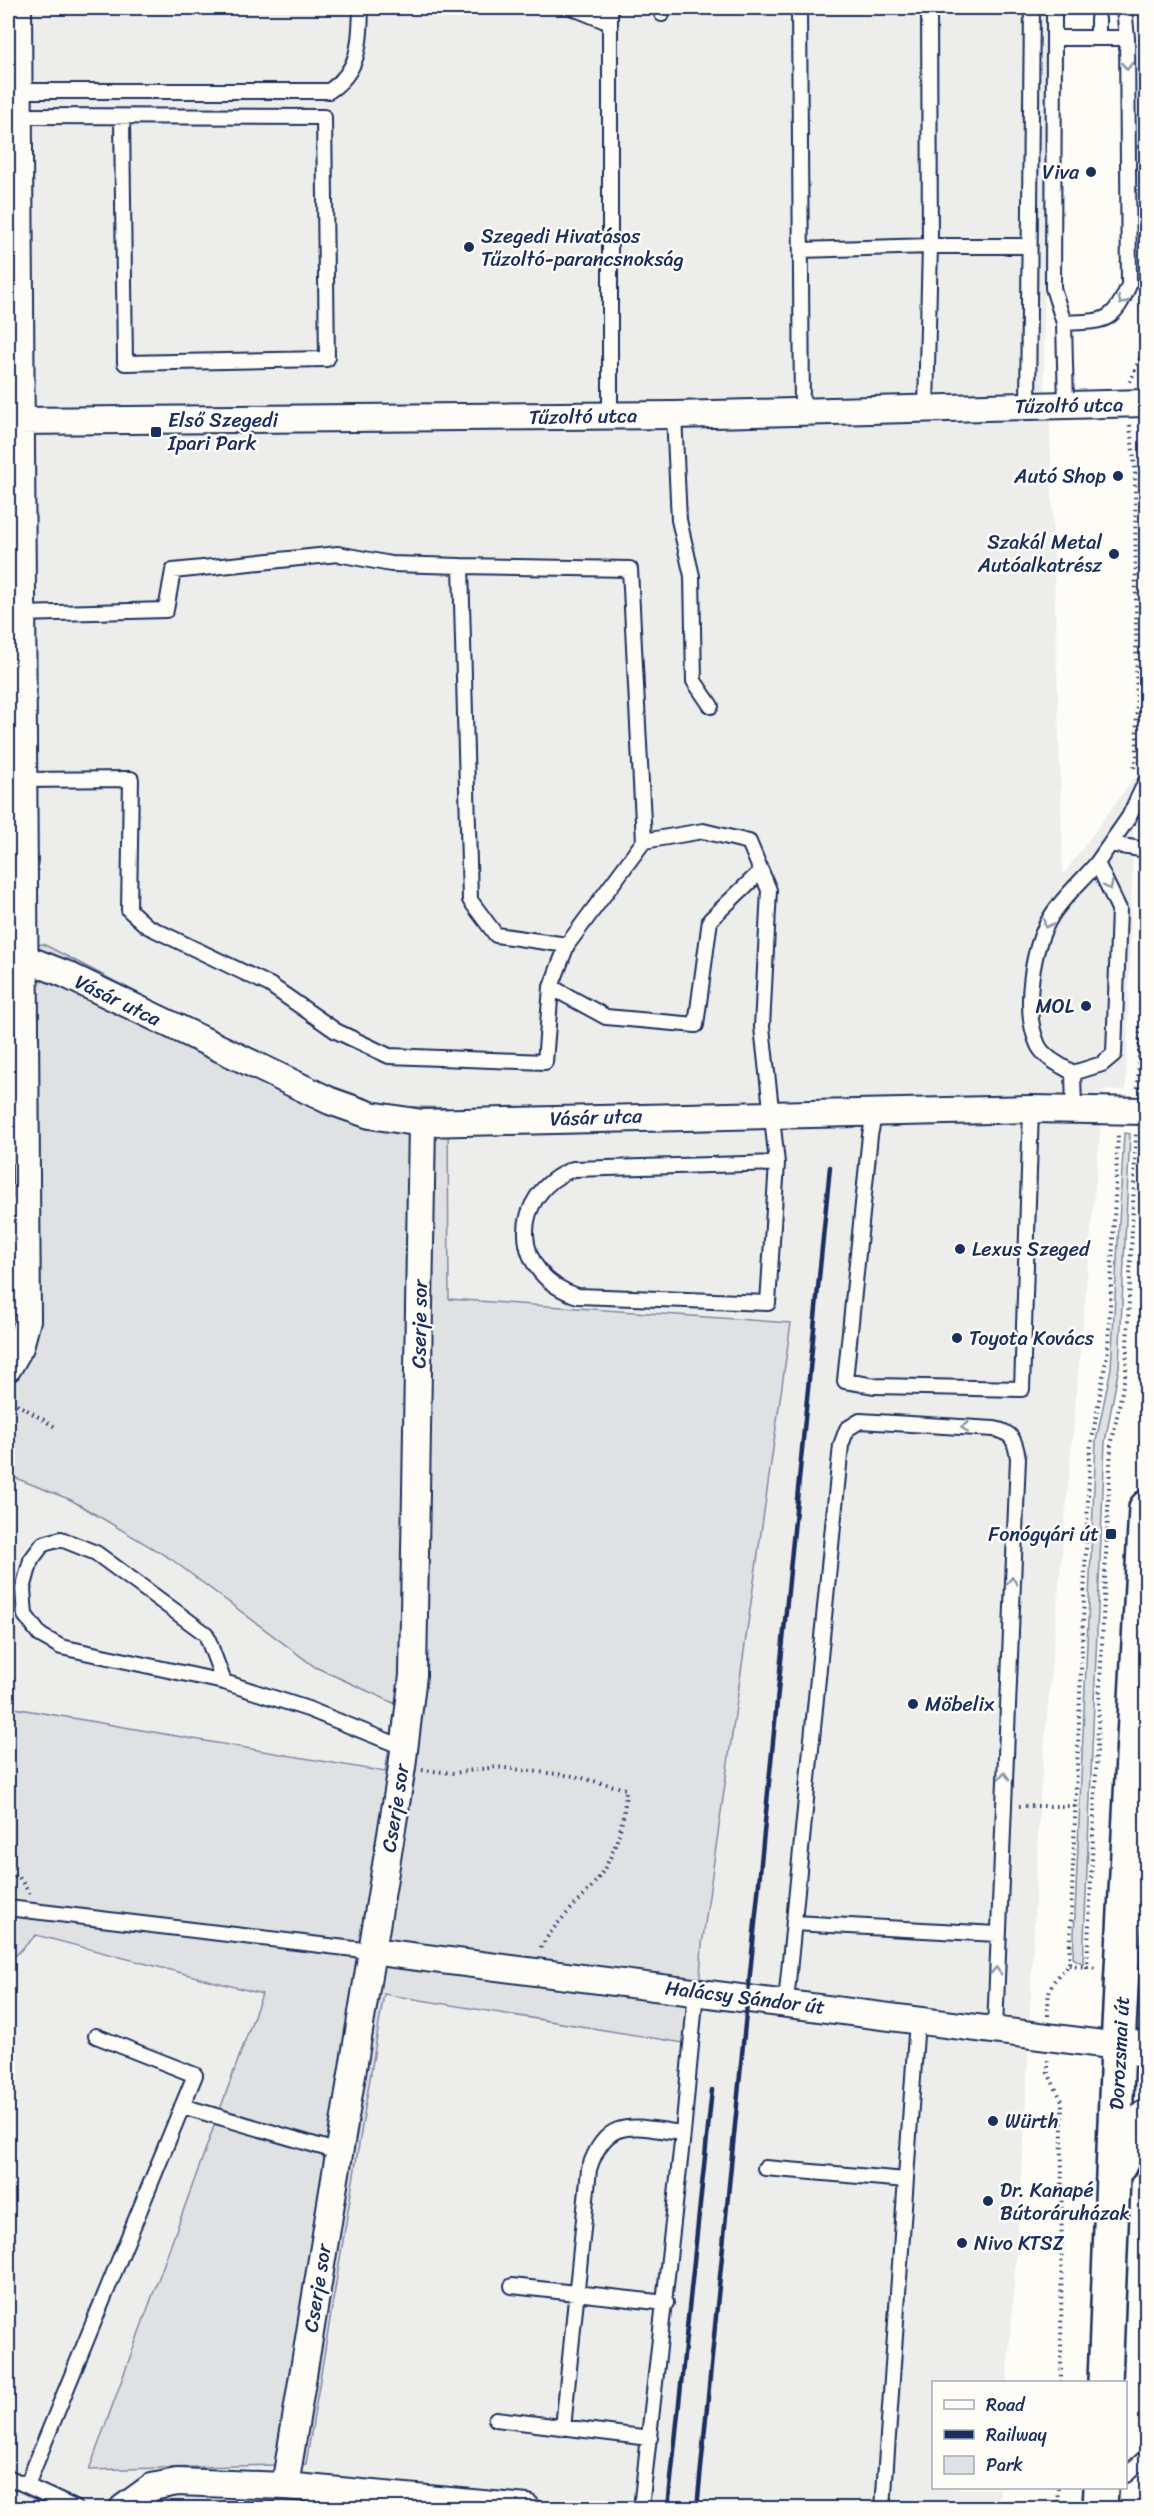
<svg xmlns="http://www.w3.org/2000/svg" width="1154" height="2516" viewBox="0 0 1154 2516" font-family="Sriracha,sans-serif">
  <rect width="100%" height="100%" fill="#fdfcf7"/>
  <filter id="ink" filterUnits="userSpaceOnUse"><feTurbulence type="fractalNoise" baseFrequency=".0167" numOctaves="2"/><feDisplacementMap in="SourceGraphic" scale="12" xChannelSelector="R" yChannelSelector="G"/><feConvolveMatrix kernelMatrix="1 2 1 2 8 2 1 2 1" color-interpolation-filters="sRGB"/></filter>
  <g filter="url(#ink)">
    <path fill="#edeeec" d="M8 8H1046L1044 376 1050 424 1063 875 1135 776 1126 1090H1104L1040 1795 1024 2143 1007 2382H934V2488H1000L998 2508H8V1963L36 1935 262 1994 89 2470 306 2464 384 1994 696 2045 702 1945 791 1323 448 1299V1108L387 1106 280 1067 43 944 8 949Z
      M8 1475 71 1500 171 1559 315 1667 396 1704 385 1772 8 1707Z"/>
    <path fill="#e0e1e3" stroke="#7e88a0" stroke-width="1.5" d="M43 944 280 1067 387 1106 448 1108 449 1299 791 1323 702 1945 696 2045 384 1994 306 2464 89 2470 262 1994 36 1935 8 1963V1707L385 1772 396 1704 315 1667 171 1559 71 1500 8 1475V949Z
      M1124 1133 1130 1134 1119 1367 1105 1442 1083 1964 1073 1958 1096 1441 1111 1368Z"/>
    <g fill="none" stroke-linecap="round" stroke-linejoin="round">
      <defs>
        <path id="lane" d="M573 8 610 23
          M610 8V415
          M661 8 662 14
          M799 8 802 411
          M1054 8V38
          M1098 19V38
          M18 91H329C360 71 360 42 361 8
          M18 116 324 117 327 359 125 363 122 117
          M801 250 930 246 929 8
          M1064 323C1104 321 1113 324 1129 285L1127 38 1124 8
          M1066 405 1064 323 1053 288 1054 38H1127
          M1028 406 1032 8
          M926 408 930 246H1029
          M674 415 679 520 692 576 694 681 711 706
          M461 566 630 569 644 841 567 945
          M21 614 166 610 173 571 338 554 391 564 461 566 470 900 496 935 567 945 551 987 606 1017 696 1025 710 920 761 871
          M22 780 131 779 129 910 147 926 270 985 336 1031 389 1056 545 1062 551 987
          M644 841 703 831 749 842 769 890 762 1027 777 1163 768 1303 578 1296C511 1276 508 1195 573 1169L777 1163
          M1110 844 1146 850
          M1073 1073C1062 1066 1044 1058 1038 1045 1022 1010 1032 946 1052 915 1064 896 1083 880 1097 863
          M1074 1110 1073 1073 1102 1064 1114 1054 1119 909 1097 863 1129 817 1146 781
          M875 1112 870 1135 845 1381 875 1386 1022 1389 1031 1109
          M8 1207 26 1206
          M224 1682 206 1634 96 1553 61 1539 43 1544 31 1560 23 1589 25 1615 40 1635 61 1647 224 1682 308 1709 405 1748
          M8 1908 371 1951
          M794 1923 997 1934
          M786 2002 841 1445 847 1429 860 1421 994 1429C1012 1432 1015 1440 1018 1458L995 2029
          M182 2106 339 2152
          M683 2133 696 1991
          M765 2168 906 2180
          M512 2286 666 2303
          M496 2419 650 2438
          M563 2428 589 2169C607 2113 636 2128 683 2133L641 2508
          M1126 2475 1146 2457
          M8 2477 75 2508
          M27 2485 195 2075 96 2036
          M883 2508 917 2020"/>
        <path id="street" d="M19 421 674 415 1146 403
          M24 958 65 974 330 1101 370 1115 422 1123 1031 1109 1146 1111
          M8 1368 20 1347 27 1320 18 8
          M371 1951 1118 2046
          M285 2486 402 1767 413 1675 422 1123
          M123 2508 152 2487 177 2482 285 2486 527 2508"/>
        <path id="secondary" d="M1118 2046 1146 2049"/>
        <path id="primary" d="M1119 2166 1138 2127 1146 2117
          M1105 2382 1118 2046 1146 1508
          M1100 2508 1101 2488"/>
      </defs>
      <use href="#lane" stroke="#1b2f5e" stroke-width="18"/>
      <use href="#street" stroke="#1b2f5e" stroke-width="30"/>
      <use href="#secondary" stroke="#1b2f5e" stroke-width="38"/>
      <use href="#primary" stroke="#1b2f5e" stroke-width="38"/>
      <path stroke="#1b2f5e" stroke-width="4" stroke-dasharray="1.5 4.5" stroke-linecap="butt" d="M1130 382 1143 351 1142 299
        M1130 425 1135 468 1137 758 1134 768
        M1138 1088 1145 864
        M8 1396 12 1401 57 1428
        M422 1770 454 1773 496 1767 574 1776 626 1789C625 1817 617 1850 601 1874 583 1901 554 1921 539 1951
        M1019 1806H1075
        M8 1874 19 1877 30 1894
        M1069 1965 1098 1968
        M1087 1968 1111 1446 1126 1371 1136 1134
        M1048 2016C1048 1988 1048 1985 1069 1965L1090 1451 1108 1349 1118 1134
        M1048 2060V2073L1062 2101 1061 2382
        M1057 2508 1058 2488"/>
      <use href="#lane" stroke="#fdfcf7" stroke-width="14"/>
      <use href="#street" stroke="#fdfcf7" stroke-width="26"/>
      <use href="#secondary" stroke="#fdfcf7" stroke-width="33"/>
      <use href="#primary" stroke="#fdfcf7" stroke-width="33"/>
      <path stroke="#1b2f5e" stroke-width="4.5" d="M668 2508 712 2090
        M697 2508 830 1167"/>
    </g>
    <defs><path id="oneway-chevron" d="M-2-3.5L2.5 0L-2 3.5" fill="none" stroke-width="1.6" stroke-linecap="round" stroke-linejoin="round" transform="scale(1.5)"/></defs>
    <g stroke="#8c96aa">
      <use href="#oneway-chevron" transform="translate(1127 66) rotate(89)"/>
      <use href="#oneway-chevron" transform="translate(1122 301) rotate(118)"/>
      <use href="#oneway-chevron" transform="translate(1109 886) rotate(65)"/>
      <use href="#oneway-chevron" transform="translate(1047 924) rotate(118)"/>
      <use href="#oneway-chevron" transform="translate(965 1427) rotate(-177)"/>
      <use href="#oneway-chevron" transform="translate(1012 1581) rotate(-88)"/>
      <use href="#oneway-chevron" transform="translate(1004 1776) rotate(-88)"/>
      <use href="#oneway-chevron" transform="translate(996 1971) rotate(-88)"/>
    </g>
  </g>
  <g fill="#1b2f5e" stroke="#fdfcf7" stroke-width="2">
    <circle cx="1091" cy="172" r="6"/>
    <circle cx="469" cy="247" r="6"/>
    <rect x="150" y="426" width="12" height="12" rx="3"/>
    <circle cx="1118" cy="476" r="6"/>
    <circle cx="1114" cy="554" r="6"/>
    <circle cx="1086" cy="1006" r="6"/>
    <circle cx="960" cy="1249" r="6"/>
    <circle cx="957" cy="1338" r="6"/>
    <rect x="1105" y="1528" width="12" height="12" rx="3"/>
    <circle cx="913" cy="1704" r="6"/>
    <circle cx="993" cy="2121" r="6"/>
    <circle cx="988" cy="2201" r="6"/>
    <circle cx="962" cy="2243" r="6"/>
  </g>
  <g text-anchor="middle" stroke-width="5" stroke-linejoin="round" paint-order="stroke">
    <g font-size="20" fill="#1b2f5e" stroke="#fdfcf7" text-anchor="start">
      <text x="1079" y="179" text-anchor="end">Viva</text>
      <text x="481" y="243">Szegedi Hivatásos<tspan x="481" dy="23">Tűzoltó-parancsnokság</tspan></text>
      <text x="168" y="427">Első Szegedi<tspan x="168" dy="23">Ipari Park</tspan></text>
      <text x="1106" y="483" text-anchor="end">Autó Shop</text>
      <text x="1102" y="549" text-anchor="end">Szakál Metal<tspan x="1102" dy="23">Autóalkatrész</tspan></text>
      <text x="1074" y="1013" text-anchor="end">MOL</text>
      <text x="972" y="1256">Lexus Szeged</text>
      <text x="969" y="1345">Toyota Kovács</text>
      <text x="1099" y="1541" text-anchor="end">Fonógyári út</text>
      <text x="925" y="1711">Möbelix</text>
      <text x="1005" y="2128">Würth</text>
      <text x="1000" y="2197">Dr. Kanapé<tspan x="1000" dy="23">Bútoráruházak</tspan></text>
      <text x="974" y="2250">Nivo KTSZ</text>
    </g>
    <g font-size="20" fill="#1b2f5e" stroke="#fdfcf7">
      <text transform="translate(1069 405) rotate(-1)" y="7">Tűzoltó utca</text>
      <text transform="translate(583 416) rotate(-1)" y="7">Tűzoltó utca</text>
      <text transform="translate(118 1000) rotate(26)" y="7">Vásár utca</text>
      <text transform="translate(596 1117) rotate(-2)" y="7">Vásár utca</text>
      <text transform="translate(419 1324) rotate(-89)" y="7">Cserje sor</text>
      <text transform="translate(395 1808) rotate(-81)" y="7">Cserje sor</text>
      <text transform="translate(745 1997) rotate(7)" y="7">Halácsy Sándor út</text>
      <text transform="translate(1119 2053) rotate(-87)" y="7">Dorozsmai út</text>
      <text transform="translate(317 2288) rotate(-81)" y="7">Cserje sor</text>
    </g>
  </g>
  <rect width="1154" height="2516" fill="none" stroke="#fdfcf7" stroke-width="30"/>
  <rect x="15" y="15" width="1124" height="2486" fill="none" stroke="#1b2f5e" stroke-width="2" filter="url(#ink)"/>
  <rect x="932" y="2381" width="195" height="108" fill="#fdfcf7" stroke="#a3aaba" stroke-width="1.5"/>
  <rect x="944" y="2400" width="30" height="9" fill="#fdfcf7" stroke="#a3aaba" stroke-width="1.5"/>
  <text x="986" y="2411" font-size="18" fill="#1b2f5e">Road</text>
  <rect x="944" y="2430" width="30" height="9" fill="#1b2f5e" stroke="#a3aaba" stroke-width="1.5"/>
  <text x="986" y="2441" font-size="18" fill="#1b2f5e">Railway</text>
  <rect x="944" y="2456" width="30" height="18" fill="#e0e1e3" stroke="#a3aaba" stroke-width="1.5"/>
  <text x="986" y="2471" font-size="18" fill="#1b2f5e">Park</text>
</svg>
